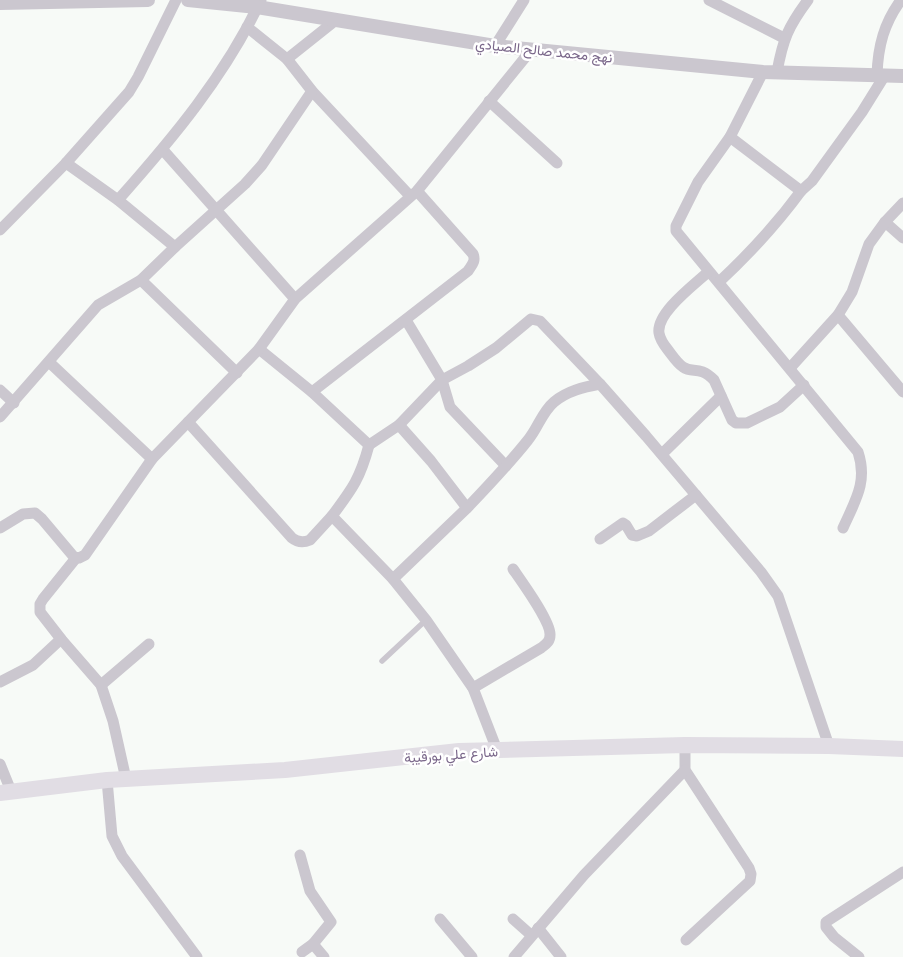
<svg xmlns="http://www.w3.org/2000/svg" width="903" height="957" viewBox="0 0 903 957" font-family="'Open Sans',Vazirmatn,sans-serif">
	<style>
		.lines { fill: none; stroke-linecap: round; stroke-linejoin: round }
		.service { stroke: #cbc7cf; stroke-width: 5.5 }
		.minor { stroke: #cbc7cf; stroke-width: 11 }
		.tertiary { stroke: #cbc7cf; stroke-width: 14 }
		.secondary { stroke: #e1dde4; stroke-width: 16 }
		.labels { text-anchor: middle; dominant-baseline: central; stroke-width: 5; stroke-linejoin: round; paint-order: stroke }
		.street-label { font-size: 14px; fill: #7a678a; stroke: #fff }
	</style>
	<rect width="100%" height="100%" fill="#f7faf7"/>
	<g class="lines">
		<polyline class="service" points="382,661 426,620"/>
		<g class="minor">
			<polyline points="709,0 784,38"/>
			<polyline points="247,27 287,59 312,91 410,196"/>
			<polyline points="495,46 524,0"/>
			<polyline points="287,59 336,20"/>
			<path d="M763,72L730,137L698,182L676,226V231L858,452C868,482 855,501 843,528"/>
			<path d="M777,72C783,39 788,27 808,0"/>
			<path d="M877,75C878,46 884,23 901,0"/>
			<polyline points="489,101 557,163"/>
			<polyline points="730,137 801,191 812,181 862,112 885,75"/>
			<polyline points="163,150 295,299"/>
			<polyline points="66,163 118,200 175,247"/>
			<path d="M118,200C173,138 225,76 261,0"/>
			<polyline points="885,222 903,238"/>
			<polyline points="0,230 66,163 129,92 138,77 176,0"/>
			<path d="M708,272C694,285 656,313 659,333C660,340 664,345 668,350C672,355 677,363 683,367C693,374 699,365 714,380L732,420L736,423H747L780,407L804,385"/>
			<polyline points="141,280 237,373"/>
			<path d="M719,282C749,254 776,225 801,191"/>
			<polyline points="838,315 903,392"/>
			<polyline points="406,320 442,380 450,407 506,466"/>
			<polyline points="259,349 312,392 369,445 399,425 442,380 468,366 496,348 531,319 540,321 600,384 646,436 761,572 778,596 829,746"/>
			<polyline points="49,362 152,459"/>
			<polyline points="790,368 838,315 852,292 869,244 885,222 903,203"/>
			<polyline points="0,390 14,403"/>
			<path d="M312,392L468,271C472,265 476,261 473,254L417,191"/>
			<polyline points="0,417 98,305 141,280 175,247 245,184 262,165 312,91"/>
			<path d="M188,422L292,538C297,542 303,543 310,540L332,516L393,579L426,620L473,688L497,750"/>
			<path d="M399,425L431,461L467,508C488,486 509,464 528,440C538,428 542,412 554,402C567,391 584,387 600,384"/>
			<polyline points="662,454 721,396"/>
			<path d="M332,516C352,489 360,479 369,445"/>
			<polyline points="0,528 23,514 35,513 42,519 74,557 79,558 85,555 152,459 259,349 295,299 417,191 532,49"/>
			<polyline points="600,539 623,523 626,525 632,535 637,536 649,531 696,495"/>
			<polyline points="76,558 43,599 40,604 40,612 61,639 101,685 113,721 126,779"/>
			<polyline points="393,579 467,508"/>
			<polyline points="0,682 33,665 61,639"/>
			<polyline points="101,685 149,644"/>
			<path d="M473,688L541,648C546,644 550,642 550,635C551,622 522,582 513,569"/>
			<polyline points="685,745 685,770 749,868 751,874 750,881 686,940"/>
			<polyline points="0,764 11,791"/>
			<polyline points="107,780 112,836 122,856 197,957"/>
			<polyline points="300,855 310,891 331,922 313,944 302,952"/>
			<polyline points="440,919 472,957"/>
			<polyline points="513,919 531,935"/>
			<polyline points="538,928 561,957"/>
			<polyline points="313,944 324,957"/>
			<polyline points="514,957 584,875 685,770"/>
			<polyline points="859,957 834,937 826,927 826,922 903,872"/>
		</g>
		<g class="tertiary">
			<polyline points="188,0 257,7 495,46 763,72 903,76"/>
			<polyline points="0,3 148,0"/>
		</g>
		<polyline class="secondary" points="0,793 107,780 285,770 459,751 685,745 829,746 903,749"/>
	</g>
	<g class="labels">
		<g class="street-label">
			<text transform="translate(544 50) rotate(6)">نهج محمد صالح الصيادي</text>
			<text transform="translate(451 754) rotate(-4)">شارع علي بورقيبة</text>
		</g>
	</g>
</svg>
